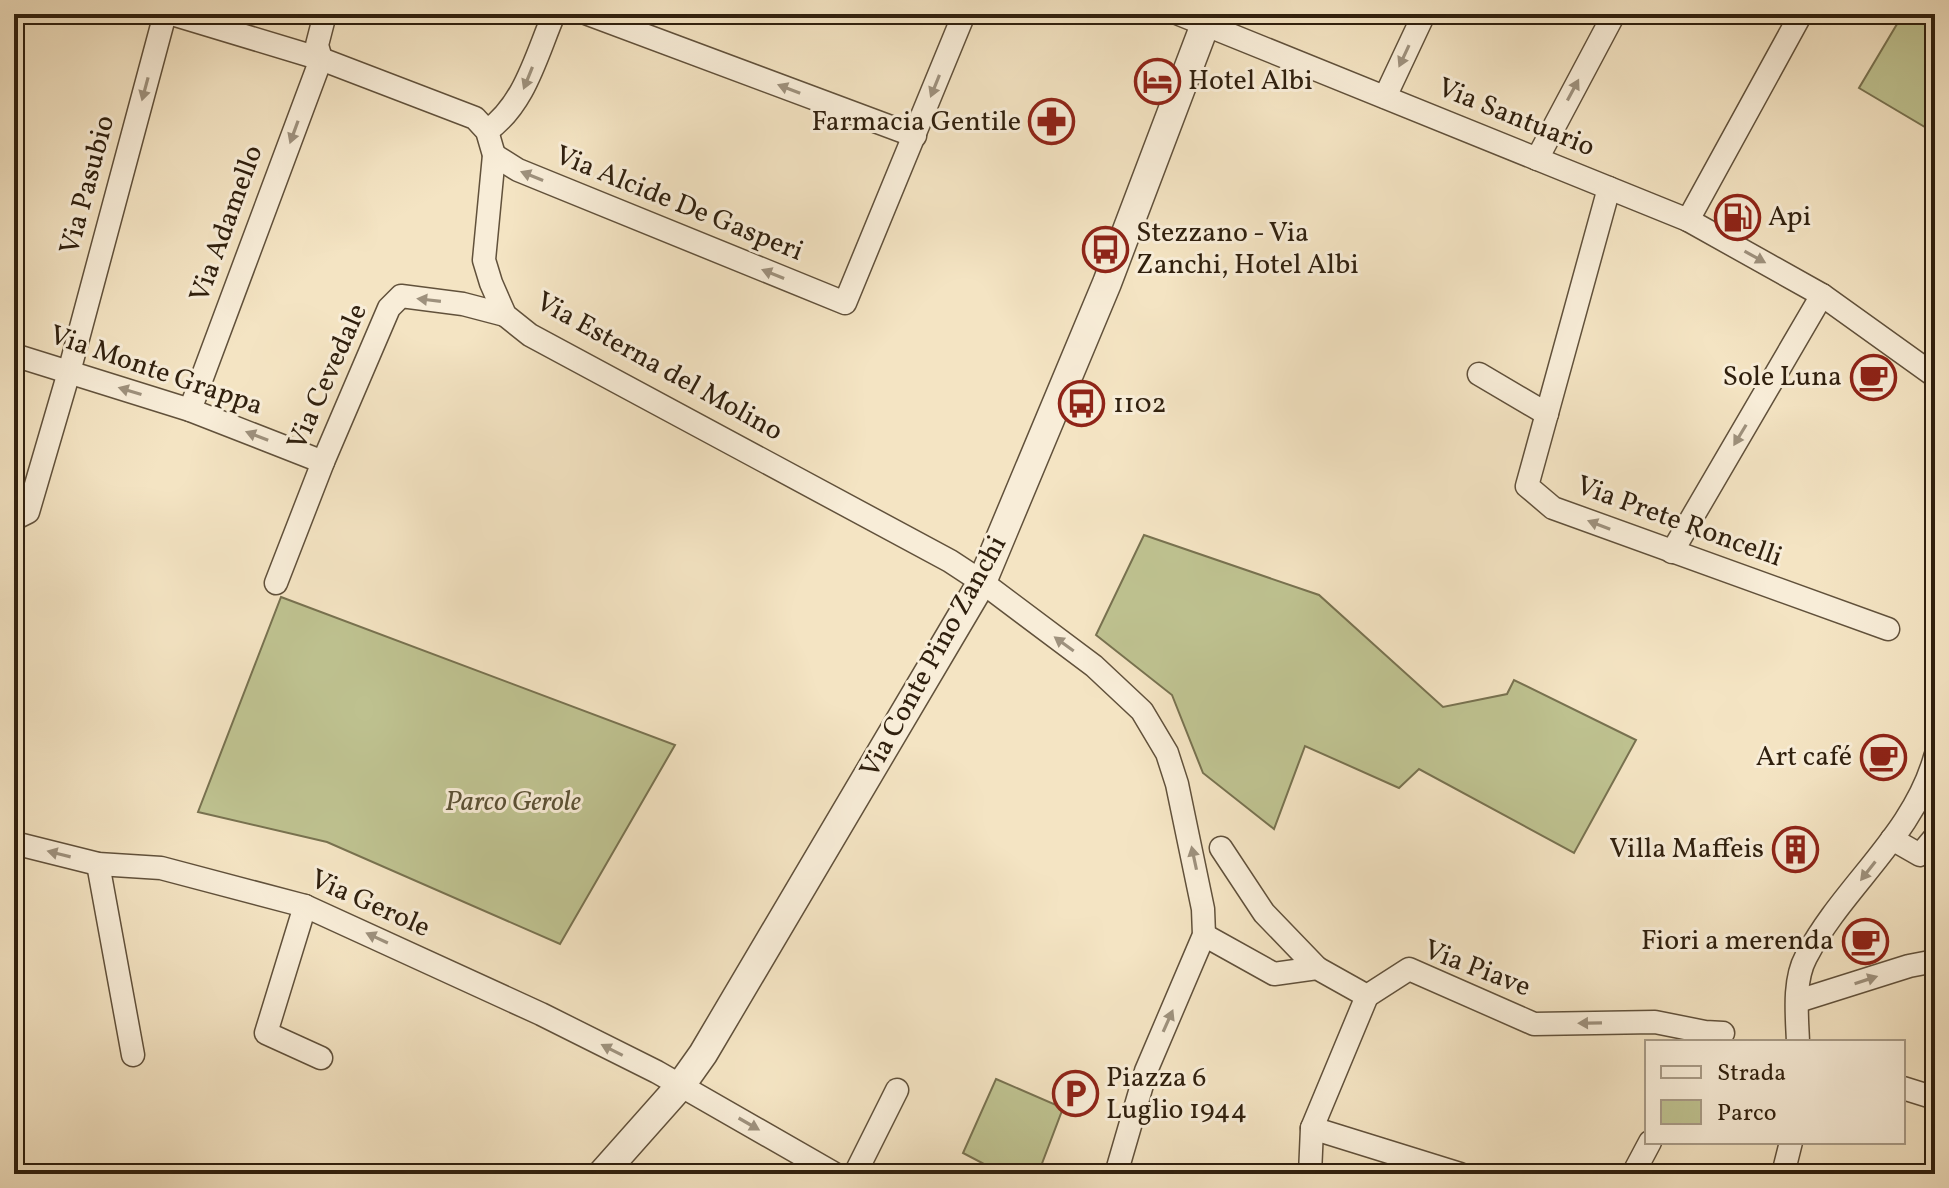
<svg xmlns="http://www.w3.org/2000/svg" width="1949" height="1188" viewBox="0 0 1949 1188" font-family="Vollkorn,serif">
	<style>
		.green { fill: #bfc391; stroke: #787250; stroke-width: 2 }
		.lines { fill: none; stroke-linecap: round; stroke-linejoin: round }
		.minor-casing { stroke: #61513b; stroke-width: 25 }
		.tertiary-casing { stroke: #61513b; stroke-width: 31 }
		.minor { stroke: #f8edd8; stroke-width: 22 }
		.tertiary { stroke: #f8edd8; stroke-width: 28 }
		.oneway { fill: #9e917d }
		.labels { text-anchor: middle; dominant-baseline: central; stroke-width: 6; stroke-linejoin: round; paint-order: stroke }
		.poi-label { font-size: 28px; fill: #30200e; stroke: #f8edd8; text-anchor: start }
		.street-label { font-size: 28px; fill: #30200e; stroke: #f8edd8 }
		.park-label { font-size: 28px; font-style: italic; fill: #5b5135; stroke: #f8edd8 }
	</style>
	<rect width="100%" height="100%" fill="#f4e4c3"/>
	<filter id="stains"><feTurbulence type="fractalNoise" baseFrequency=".0025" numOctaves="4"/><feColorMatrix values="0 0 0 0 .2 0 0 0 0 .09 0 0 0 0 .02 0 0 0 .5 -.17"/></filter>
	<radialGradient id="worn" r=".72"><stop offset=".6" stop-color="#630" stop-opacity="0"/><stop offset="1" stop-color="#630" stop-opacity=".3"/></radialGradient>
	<g class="green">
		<polygon points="1903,14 1935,14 1935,133 1859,88"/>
		<polygon points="1144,535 1319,595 1443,707 1507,694 1514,680 1636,740 1574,853 1419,769 1399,788 1305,746 1274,829 1203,773 1172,695 1096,635"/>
		<polygon points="281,597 675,745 560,944 327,842 198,812"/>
		<polygon points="996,1079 1063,1108 1038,1174 1003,1174 963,1153"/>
	</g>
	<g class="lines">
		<defs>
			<g id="minor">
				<polyline points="172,14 321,59 475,118 487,131 494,155 484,260 491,283 505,315 530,335 950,561 982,582 1094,666 1142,711 1167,753 1177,784 1203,909 1204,935 1146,1071 1116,1174"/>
				<polyline points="588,14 915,136"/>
				<polyline points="1179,14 1688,220 1822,295 1935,376"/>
				<polyline points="321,59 317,45 325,14"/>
				<polyline points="1385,97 1424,14"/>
				<path d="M487,131C525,104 536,56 554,14"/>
				<polyline points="494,155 518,170 845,303 964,14"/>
				<polyline points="1537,159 1614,14"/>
				<polyline points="1609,188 1527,486 1553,508 1888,629"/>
				<polyline points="1688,220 1801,14"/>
				<polyline points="14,355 190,410 323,462"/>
				<polyline points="1479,374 1547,414"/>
				<polyline points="190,410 321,59"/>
				<polyline points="14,519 28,512 69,372 165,14"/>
				<polyline points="1672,552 1822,295"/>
				<polyline points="276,583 323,462 389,308 401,296 463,304 505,315"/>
				<polyline points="1892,839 1920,855 1935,837"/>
				<polyline points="14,843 98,864 161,868 305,906 541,1014 657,1072 835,1174"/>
				<polyline points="1221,848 1264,913 1317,968"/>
				<polyline points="98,864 133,1055"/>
				<polyline points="305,906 266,1033 321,1058"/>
				<polyline points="1204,935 1274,974 1317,968 1367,996 1409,969 1534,1024 1655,1022 1705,1032 1723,1033"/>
				<polyline points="1798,1001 1909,966 1935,961"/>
				<path d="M1798,1042C1797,1016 1793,981 1806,957C1843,886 1913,836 1935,757"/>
				<polyline points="1903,1088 1935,1098"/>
				<polyline points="1312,1128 1460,1174"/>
				<polyline points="855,1174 897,1090"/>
				<polyline points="1310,1174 1312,1128 1367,996"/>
				<polyline points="1633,1174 1650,1142"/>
				<polyline points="1783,1174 1791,1142"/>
			</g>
			<polyline id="tertiary" points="602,1174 681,1085 703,1054 982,582 1107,283 1209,14"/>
		</defs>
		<use href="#minor" class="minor-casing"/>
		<use href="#tertiary" class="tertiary-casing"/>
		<use href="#minor" class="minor"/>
		<use href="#tertiary" class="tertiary"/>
	</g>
	<defs><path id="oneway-solid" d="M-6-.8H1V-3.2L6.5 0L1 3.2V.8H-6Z" transform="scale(2)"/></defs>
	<g class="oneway">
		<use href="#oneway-solid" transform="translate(1404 56) rotate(115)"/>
		<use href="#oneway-solid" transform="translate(528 78) rotate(112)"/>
		<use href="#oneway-solid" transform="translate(935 86) rotate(112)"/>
		<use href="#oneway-solid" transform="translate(145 89) rotate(105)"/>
		<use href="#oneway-solid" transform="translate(789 89) rotate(-159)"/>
		<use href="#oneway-solid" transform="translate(1573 90) rotate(-62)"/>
		<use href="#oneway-solid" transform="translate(294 132) rotate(110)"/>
		<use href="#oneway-solid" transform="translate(532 176) rotate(-158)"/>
		<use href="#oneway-solid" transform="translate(1755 257) rotate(29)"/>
		<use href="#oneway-solid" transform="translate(773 274) rotate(-158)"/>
		<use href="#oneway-solid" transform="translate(429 300) rotate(-173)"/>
		<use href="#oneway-solid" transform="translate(130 391) rotate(-163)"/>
		<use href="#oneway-solid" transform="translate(1740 435) rotate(121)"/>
		<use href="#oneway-solid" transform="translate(257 436) rotate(-159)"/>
		<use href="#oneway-solid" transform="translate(1599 525) rotate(-159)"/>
		<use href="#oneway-solid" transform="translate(1064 644) rotate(-144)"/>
		<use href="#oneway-solid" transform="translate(59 854) rotate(-166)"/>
		<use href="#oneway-solid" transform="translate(1194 858) rotate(-102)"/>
		<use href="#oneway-solid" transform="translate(1868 871) rotate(128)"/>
		<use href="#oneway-solid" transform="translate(377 938) rotate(-155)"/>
		<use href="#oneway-solid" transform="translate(1866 980) rotate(-18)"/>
		<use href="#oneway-solid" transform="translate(1168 1021) rotate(-66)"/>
		<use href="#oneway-solid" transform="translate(1590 1023) rotate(179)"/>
		<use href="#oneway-solid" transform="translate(612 1050) rotate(-153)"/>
		<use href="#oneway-solid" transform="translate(749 1124) rotate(30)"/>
	</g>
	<defs>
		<symbol id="hotel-ring" viewBox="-11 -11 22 22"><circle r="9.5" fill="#f8edd8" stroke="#8f2418" stroke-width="1.5"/><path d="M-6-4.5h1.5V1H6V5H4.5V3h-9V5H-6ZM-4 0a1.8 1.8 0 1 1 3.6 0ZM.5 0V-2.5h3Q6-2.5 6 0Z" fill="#8f2418"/></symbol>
		<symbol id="pharmacy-ring" viewBox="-11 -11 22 22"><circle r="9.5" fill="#f8edd8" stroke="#8f2418" stroke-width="1.5"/><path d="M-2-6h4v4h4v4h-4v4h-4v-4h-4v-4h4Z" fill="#8f2418"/></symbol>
		<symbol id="fuel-ring" viewBox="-11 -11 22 22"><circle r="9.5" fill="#f8edd8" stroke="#8f2418" stroke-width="1.5"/><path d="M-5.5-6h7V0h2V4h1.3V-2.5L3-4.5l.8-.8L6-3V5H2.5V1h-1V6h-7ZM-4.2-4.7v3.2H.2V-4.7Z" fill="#8f2418"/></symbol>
		<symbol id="bus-ring" viewBox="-11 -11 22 22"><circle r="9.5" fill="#f8edd8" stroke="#8f2418" stroke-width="1.5"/><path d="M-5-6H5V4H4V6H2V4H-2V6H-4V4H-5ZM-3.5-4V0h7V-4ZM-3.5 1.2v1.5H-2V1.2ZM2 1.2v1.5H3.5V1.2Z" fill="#8f2418"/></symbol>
		<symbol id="cafe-ring" viewBox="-11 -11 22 22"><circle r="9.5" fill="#f8edd8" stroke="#8f2418" stroke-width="1.5"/><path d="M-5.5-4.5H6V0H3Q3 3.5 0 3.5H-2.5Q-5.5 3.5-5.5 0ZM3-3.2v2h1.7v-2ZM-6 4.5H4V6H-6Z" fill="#8f2418"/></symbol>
		<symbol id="building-ring" viewBox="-11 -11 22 22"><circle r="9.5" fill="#f8edd8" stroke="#8f2418" stroke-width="1.5"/><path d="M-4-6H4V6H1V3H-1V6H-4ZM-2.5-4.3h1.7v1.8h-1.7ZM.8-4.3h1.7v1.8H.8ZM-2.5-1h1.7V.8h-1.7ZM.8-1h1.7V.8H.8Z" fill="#8f2418"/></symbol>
		<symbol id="parking-ring" viewBox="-11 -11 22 22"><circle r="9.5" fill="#f8edd8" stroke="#8f2418" stroke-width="1.5"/><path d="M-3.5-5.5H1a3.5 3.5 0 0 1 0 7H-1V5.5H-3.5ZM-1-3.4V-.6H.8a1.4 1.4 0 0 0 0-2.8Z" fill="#8f2418"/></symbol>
	</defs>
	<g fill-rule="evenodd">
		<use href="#hotel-ring" x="1132" y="56" width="51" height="51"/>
		<use href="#pharmacy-ring" x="1026" y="96" width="51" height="51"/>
		<use href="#fuel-ring" x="1712" y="192" width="51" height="51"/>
		<use href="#bus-ring" x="1080" y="224" width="51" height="51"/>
		<use href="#cafe-ring" x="1848" y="352" width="51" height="51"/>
		<use href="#bus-ring" x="1056" y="378" width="51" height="51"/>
		<use href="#cafe-ring" x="1858" y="732" width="51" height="51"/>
		<use href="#building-ring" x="1770" y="824" width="51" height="51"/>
		<use href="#cafe-ring" x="1840" y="916" width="51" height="51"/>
		<use href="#parking-ring" x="1050" y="1068" width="51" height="51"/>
	</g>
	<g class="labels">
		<g class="poi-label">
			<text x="1188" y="81">Hotel Albi</text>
			<text x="1021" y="122" text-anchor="end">Farmacia Gentile</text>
			<text x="1768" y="217">Api</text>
			<text x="1136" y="233">Stezzano - Via<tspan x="1136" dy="32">Zanchi, Hotel Albi</tspan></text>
			<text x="1842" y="377" text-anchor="end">Sole Luna</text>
			<text x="1113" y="404">1102</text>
			<text x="1852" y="757" text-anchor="end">Art café</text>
			<text x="1764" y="849" text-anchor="end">Villa Maffeis</text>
			<text x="1834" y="941" text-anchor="end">Fiori a merenda</text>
			<text x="1106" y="1078">Piazza 6<tspan x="1106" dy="32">Luglio 1944</tspan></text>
		</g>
		<g class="street-label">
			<text transform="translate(1516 118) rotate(22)">Via Santuario</text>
			<text transform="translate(88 185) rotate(-75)">Via Pasubio</text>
			<text transform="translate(679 204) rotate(22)">Via Alcide De Gasperi</text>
			<text transform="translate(227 224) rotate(-70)">Via Adamello</text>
			<text transform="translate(659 367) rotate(29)">Via Esterna del Molino</text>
			<text transform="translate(156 371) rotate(19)">Via Monte Grappa</text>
			<text transform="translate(328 377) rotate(-66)">Via Cevedale</text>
			<text transform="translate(1679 522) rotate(20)">Via Prete Roncelli</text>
			<text transform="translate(934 657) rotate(-61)">Via Conte Pino Zanchi</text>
			<text transform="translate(370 904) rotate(24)">Via Gerole</text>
			<text transform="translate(1477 969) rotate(21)">Via Piave</text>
		</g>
		<g class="park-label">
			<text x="513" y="802">Parco Gerole</text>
		</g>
	</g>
	<rect width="1949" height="1188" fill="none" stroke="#f4e4c3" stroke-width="48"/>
	<rect x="16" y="16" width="1917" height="1156" fill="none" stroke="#30200e" stroke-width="4"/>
	<rect x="24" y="24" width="1901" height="1140" fill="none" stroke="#30200e" stroke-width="2"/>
	<rect x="1645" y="1040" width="260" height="104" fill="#f8edd8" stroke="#a89b87" stroke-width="2"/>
	<rect x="1661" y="1066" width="40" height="12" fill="#f8edd8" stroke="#a89b87" stroke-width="2"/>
	<text x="1717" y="1080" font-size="24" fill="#30200e">Strada</text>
	<rect x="1661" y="1100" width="40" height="24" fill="#bfc391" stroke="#a89b87" stroke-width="2"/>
	<text x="1717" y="1120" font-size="24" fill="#30200e">Parco</text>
	<rect width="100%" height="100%" filter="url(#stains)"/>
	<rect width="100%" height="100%" fill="url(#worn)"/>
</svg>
